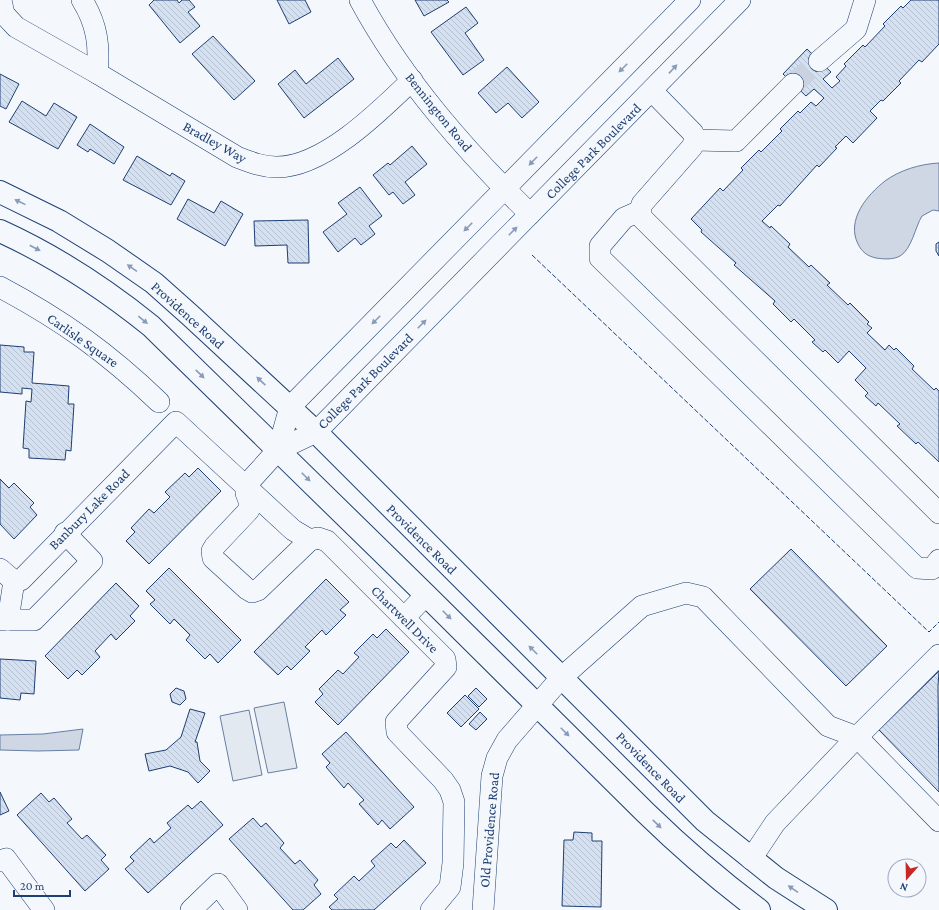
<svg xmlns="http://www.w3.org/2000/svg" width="939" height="910" viewBox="0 0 939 910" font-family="'Crimson Pro',serif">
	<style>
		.grass { fill: #e3e9f0; stroke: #687fa3 }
		.water { fill: #cfd7e4; stroke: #687fa3 }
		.building { fill: url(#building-back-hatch); stroke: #1d3f73 }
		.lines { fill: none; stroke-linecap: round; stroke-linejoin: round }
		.minor-tunnel { stroke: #c9d2e0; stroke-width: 21; stroke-dasharray: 21 10; stroke-linecap: butt }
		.minor-casing { stroke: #1d3f73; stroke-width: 22 }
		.major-casing { stroke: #1d3f73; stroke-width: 24 }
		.minor { stroke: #f4f7fb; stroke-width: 21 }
		.major { stroke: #f4f7fb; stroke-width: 22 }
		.fence { stroke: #1d3f73; stroke-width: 1; stroke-dasharray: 5 2; stroke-linecap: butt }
		.oneway { fill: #889bb7 }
		.labels { text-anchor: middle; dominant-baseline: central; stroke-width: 3; stroke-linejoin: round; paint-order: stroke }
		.street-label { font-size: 14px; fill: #1d3f73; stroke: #f4f7fb }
	</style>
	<defs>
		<pattern id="building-back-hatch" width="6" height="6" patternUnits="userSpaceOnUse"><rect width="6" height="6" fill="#d5e0f0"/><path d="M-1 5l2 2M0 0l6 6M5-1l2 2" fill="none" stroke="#b6c1d1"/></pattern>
	</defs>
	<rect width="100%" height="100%" fill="#f4f7fb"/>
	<g class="grass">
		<polygon points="284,702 297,768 268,773 254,708"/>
		<polygon points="249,710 262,775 233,781 220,716"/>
	</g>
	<g class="water">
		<path d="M939,163V211L933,210L922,216C915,227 912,249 900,256C893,260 883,259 876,258C867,256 862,252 858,244C846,220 867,195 885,181C900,170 920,164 939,163Z"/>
		<polygon points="83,729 79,750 38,751 0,750 0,735 43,734"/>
	</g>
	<g class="building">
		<polygon points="154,0 177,0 179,3 182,0 189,0 195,7 188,12 200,26 180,43 149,5"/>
		<polygon points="277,0 305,0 311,12 289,24"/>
		<polygon points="415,0 447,0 449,2 424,16"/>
		<polygon points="911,0 939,0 939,44 922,62 919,60 899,81 901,83 883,101 881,100 870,111 877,118 853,143 846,136 835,147 837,148 819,167 817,165 780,206 778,205 762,221 770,228 771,226 790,244 788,247 809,267 811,265 830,283 827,285 848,305 850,303 869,322 867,324 872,328 867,333 885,350 889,345 894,350 896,348 914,366 912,369 934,390 936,388 939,391 939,462 918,442 916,444 897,426 900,424 878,403 876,406 865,396 868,393 855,380 866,368 849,351 838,363 825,350 823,352 812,342 815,340 794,319 791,322 773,304 775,301 734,265 736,263 701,232 702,230 691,219 720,188 723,191 743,170 741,168 759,150 761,152 782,131 780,129 798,111 800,113 811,102 816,106 824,98 814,89 806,96 783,74 807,49 831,72 823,79 832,88 840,81 836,77 846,66 844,64 863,45 865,47 885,26 883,24 901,6 903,8"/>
		<polygon points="466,7 478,23 465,33 484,60 463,75 431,32"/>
		<polygon points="213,36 255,81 234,100 192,54"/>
		<polygon points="338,58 354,79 304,118 278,84 295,70 306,84"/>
		<polygon points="507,67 539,102 522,118 508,103 496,113 478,93"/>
		<polygon points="0,74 19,84 6,109 0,106"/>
		<polygon points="22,101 46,116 54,103 77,117 58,149 9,122"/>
		<polygon points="90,124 124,147 114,164 90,149 88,152 77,145"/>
		<polygon points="412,146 427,164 405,182 415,195 403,204 393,192 389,195 373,175 388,163 390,165"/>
		<polygon points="137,156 170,176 172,173 185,181 171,205 123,180"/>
		<polygon points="360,187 382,216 369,226 375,234 361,245 355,238 338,252 323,232 347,214 338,203"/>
		<polygon points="188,199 214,213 221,201 243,214 225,246 177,219"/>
		<polygon points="308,220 309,263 288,263 287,245 255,246 254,221"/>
		<polygon points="939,242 939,256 936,251 936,244"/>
		<polygon points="0,345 24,347 24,352 34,352 32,383 69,386 68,404 74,404 71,451 66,450 65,460 29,458 29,449 23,448 26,401 31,402 32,389 22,388 22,394 0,392"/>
		<polygon points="198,468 221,491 149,564 126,541 135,532 131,528 149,509 154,513 170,497 165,492 185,473 189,477"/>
		<polygon points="0,479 9,488 14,483 34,503 30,507 37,515 14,539 0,524"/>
		<polygon points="791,549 887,646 846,686 750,589"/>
		<polygon points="169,568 241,640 218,663 210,654 205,659 186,640 190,635 174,619 170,624 150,604 155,600 146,591"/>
		<polygon points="326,579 349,602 340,610 346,615 326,635 322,630 305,647 310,651 291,670 287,666 278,675 254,652"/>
		<polygon points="116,583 139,606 130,616 135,621 116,640 111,634 95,651 100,657 82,675 77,670 68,679 45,656"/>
		<polygon points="386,629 409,652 338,725 315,702 323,694 319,689 338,670 343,674 359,657 354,653 373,634 377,638"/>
		<polygon points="0,659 36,661 34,694 21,693 20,700 0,698"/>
		<polygon points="939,671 938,686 939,792 879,730"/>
		<polygon points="176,688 184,691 186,699 180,705 172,702 170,694"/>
		<polygon points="476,688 487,699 479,707 468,696"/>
		<polygon points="465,695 479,709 461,727 447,713"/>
		<polygon points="190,709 205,713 195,742 197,742 200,761 210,771 198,783 188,772 170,766 149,771 145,754 166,750 181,737"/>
		<polygon points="480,712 487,719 476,730 469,724"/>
		<polygon points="346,732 414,807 390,829 382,820 378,825 359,804 364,800 348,783 344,788 326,767 330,763 322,754"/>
		<polygon points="0,792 9,811 0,815"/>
		<polygon points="41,793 49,802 54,798 72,819 67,823 82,839 87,835 106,855 101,860 109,869 85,891 17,815"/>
		<polygon points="201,801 223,825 148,893 125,869 134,861 130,857 150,838 154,843 171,828 167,823 188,805 192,809"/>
		<polygon points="253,818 261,827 266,823 284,843 280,848 295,864 300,860 318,880 314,885 321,894 303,910 293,910 229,839"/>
		<polygon points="574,832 592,833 592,841 602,841 601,907 562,906 564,840 573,840"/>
		<polygon points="404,840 426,863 374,910 332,910 329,907 338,899 334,895 354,876 359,881 375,866 371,861 391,843 396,848"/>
	</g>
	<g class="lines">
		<polyline class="minor-tunnel" points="793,84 819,61"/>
		<defs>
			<g id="minor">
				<path d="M1,0L4,14L16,27L97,73C100,46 97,24 82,0"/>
				<path d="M360,0C403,80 466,151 530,214"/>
				<polyline points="819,61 856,29 865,0"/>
				<path d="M97,73L237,157C250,162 262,167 276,167C323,168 380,111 412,80"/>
				<polyline points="652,91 693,133 695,140 692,147 642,204 640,211 642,218 939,513"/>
				<polyline points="695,140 736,141 793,84"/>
				<polyline points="640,211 624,218 600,246 600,258 917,568 932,569 939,560"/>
				<path d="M0,287C62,320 108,353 159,402"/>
				<polyline points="278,450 290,407 690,0"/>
				<polyline points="310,540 258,590 252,592 247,589 213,558 212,551 215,546 249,510 249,501 246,493 249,482 278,450 316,432 740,0"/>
				<polyline points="0,569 14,581 21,580 176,422 293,530 310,540 318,538 327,541 445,659 446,667 396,722 397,732 443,780 450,790 454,802 453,863 450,887 431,910"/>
				<polyline points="404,618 426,595"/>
				<polyline points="0,620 34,620 92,561 65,533"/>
				<polyline points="8,620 14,581"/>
				<polyline points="751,859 775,823 857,737 939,655"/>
				<polyline points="0,861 6,859 44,910"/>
				<polyline points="191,910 218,884 237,910"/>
				<polyline points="483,910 492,776 497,758 507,740 561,678 642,606 686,593 703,597 828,726 857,737 939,821"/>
			</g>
			<g id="major">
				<polyline points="0,192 59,221 108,251 154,283 191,316 316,432 705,821 776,878 826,910"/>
				<path d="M0,231C55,256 104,288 151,326L426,595L646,813C682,848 719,880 759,910"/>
			</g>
		</defs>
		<use href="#minor" class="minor-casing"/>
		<use href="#major" class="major-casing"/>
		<use href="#minor" class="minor"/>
		<use href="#major" class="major"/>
		<polyline class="fence" points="532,255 929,632 939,622"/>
	</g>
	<defs><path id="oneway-solid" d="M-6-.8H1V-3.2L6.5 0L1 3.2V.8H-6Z"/></defs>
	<g class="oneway">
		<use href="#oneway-solid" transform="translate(623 68) rotate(135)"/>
		<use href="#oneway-solid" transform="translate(673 69) rotate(-47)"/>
		<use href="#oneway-solid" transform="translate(533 161) rotate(134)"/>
		<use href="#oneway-solid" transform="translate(20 202) rotate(-154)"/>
		<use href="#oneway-solid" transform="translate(468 227) rotate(135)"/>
		<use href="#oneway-solid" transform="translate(513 231) rotate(-45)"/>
		<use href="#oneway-solid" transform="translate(35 248) rotate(28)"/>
		<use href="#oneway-solid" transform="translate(132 268) rotate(-145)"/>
		<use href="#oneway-solid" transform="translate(143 320) rotate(39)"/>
		<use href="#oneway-solid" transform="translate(376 320) rotate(135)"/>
		<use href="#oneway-solid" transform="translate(422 324) rotate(-45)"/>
		<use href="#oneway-solid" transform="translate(200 374) rotate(44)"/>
		<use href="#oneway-solid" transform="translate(261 381) rotate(-137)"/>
		<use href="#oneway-solid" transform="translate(306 477) rotate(45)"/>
		<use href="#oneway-solid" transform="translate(447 615) rotate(45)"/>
		<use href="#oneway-solid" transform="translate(533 650) rotate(-135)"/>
		<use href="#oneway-solid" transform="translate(565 732) rotate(45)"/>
		<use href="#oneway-solid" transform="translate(657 824) rotate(44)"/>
		<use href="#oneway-solid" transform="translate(793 889) rotate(-146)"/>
	</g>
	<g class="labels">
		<g class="street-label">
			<text transform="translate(439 112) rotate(51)">Bennington Road</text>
			<text transform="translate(215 142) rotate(29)">Bradley Way</text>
			<text transform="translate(593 151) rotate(-45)">College Park Boulevard</text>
			<text transform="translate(188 315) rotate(42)">Providence Road</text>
			<text transform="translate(83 340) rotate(35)">Carlisle Square</text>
			<text transform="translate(365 381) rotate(-45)">College Park Boulevard</text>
			<text transform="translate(89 509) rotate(-45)">Banbury Lake Road</text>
			<text transform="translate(422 539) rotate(45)">Providence Road</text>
			<text transform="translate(405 619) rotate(45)">Chartwell Drive</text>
			<text transform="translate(651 767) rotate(46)">Providence Road</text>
			<text transform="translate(489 830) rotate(-85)">Old Providence Road</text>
		</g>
	</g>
	<g transform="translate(907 878) rotate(200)"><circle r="19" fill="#f4f7fb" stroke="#9eadc5"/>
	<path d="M0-3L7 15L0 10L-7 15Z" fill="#c62828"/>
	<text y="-6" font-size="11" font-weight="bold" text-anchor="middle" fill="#1d3f73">N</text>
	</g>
	<path d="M14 890v6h56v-6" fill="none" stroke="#1d3f73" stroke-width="2"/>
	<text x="20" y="890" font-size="12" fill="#1d3f73" stroke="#f4f7fb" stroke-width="3" paint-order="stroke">20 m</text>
</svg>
